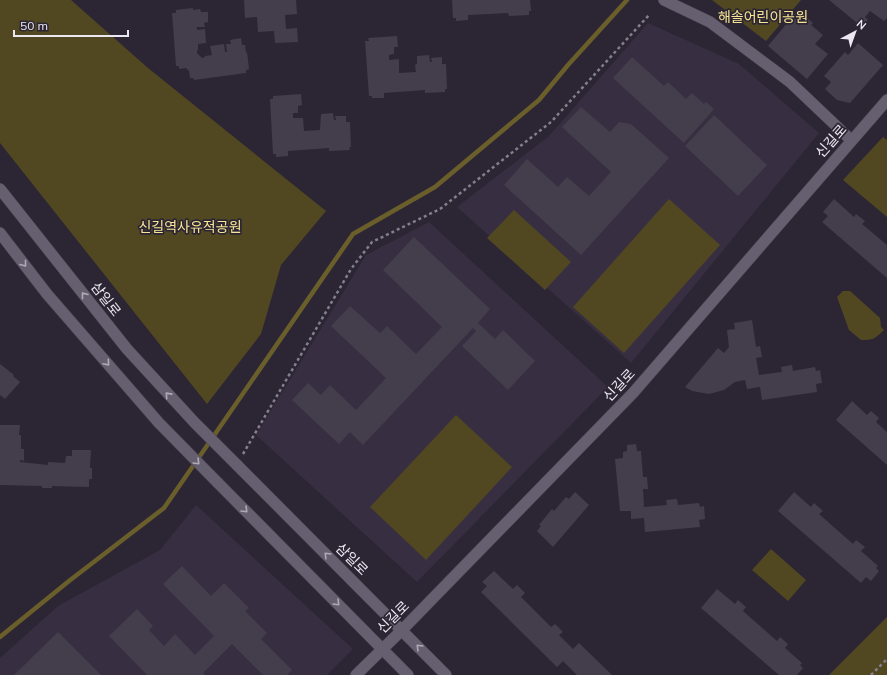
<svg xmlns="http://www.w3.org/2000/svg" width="887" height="675" viewBox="0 0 887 675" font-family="Mulish,'Noto Sans KR',sans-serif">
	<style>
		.built { fill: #372e41 }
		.green { fill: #514822 }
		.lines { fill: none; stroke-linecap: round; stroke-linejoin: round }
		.stream { stroke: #6a5e2b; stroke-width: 4.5 }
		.building { fill: #443e4c }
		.minor-casing { stroke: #49434f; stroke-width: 12 }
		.tertiary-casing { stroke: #49434f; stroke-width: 12 }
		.secondary-casing { stroke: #49434f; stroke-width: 12 }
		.path { stroke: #857f8c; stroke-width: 2.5; stroke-dasharray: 3 3; stroke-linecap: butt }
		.minor { stroke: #665f6f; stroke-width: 11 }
		.tertiary { stroke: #665f6f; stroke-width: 11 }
		.secondary { stroke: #665f6f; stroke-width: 11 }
		.oneway { stroke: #b0aab7 }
		.labels { text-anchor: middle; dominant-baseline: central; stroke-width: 3.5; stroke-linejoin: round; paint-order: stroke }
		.park-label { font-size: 14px; fill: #f7e494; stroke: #2c2634 }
		.street-label { font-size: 14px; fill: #ece8f2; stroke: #2c2634 }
	</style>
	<rect width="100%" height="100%" fill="#2c2634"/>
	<g class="built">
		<polygon points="648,23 739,64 819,133 631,363 457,207 549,136"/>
		<polygon points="429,222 608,387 417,582 256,435 366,255"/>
		<polygon points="196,505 353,649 327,675 0,675 0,658 58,606 160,550"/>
	</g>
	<g class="green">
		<polygon points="0,0 71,0 148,68 326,211 281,265 261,334 207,404 0,143"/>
		<polygon points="712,0 801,0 766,41"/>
		<polygon points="883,137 887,140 887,217 843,180"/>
		<polygon points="669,199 720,245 624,353 573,307"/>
		<polygon points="514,210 571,262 545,290 487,238"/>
		<path d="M843,291H850L880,318L881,327L884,330C875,339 873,340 861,340L849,330L837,297Z"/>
		<polygon points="456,415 512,467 426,560 370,507"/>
		<polygon points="771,549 806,580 788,601 752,570"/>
		<polygon points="887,617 887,675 829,675"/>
	</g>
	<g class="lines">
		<polyline class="stream" points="0,637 69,581 164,508 353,234 435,187 539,100 568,65 627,0"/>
	</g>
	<g class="building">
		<polygon points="244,0 296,0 297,14 285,15 286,29 297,28 298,42 275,43 274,31 258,32 257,17 245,18"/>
		<polygon points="452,0 530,0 531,11 529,11 529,15 509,16 508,13 468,15 468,20 456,21 456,18 453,18"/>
		<polygon points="829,0 887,0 887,18 884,21 870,11 865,17 868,20 862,27"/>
		<polygon points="193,8 193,10 200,9 201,12 208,12 208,22 204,23 205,27 197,27 197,30 205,29 206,43 198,44 198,50 197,50 197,53 202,58 205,57 205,56 212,55 210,46 224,44 225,52 227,52 226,44 231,44 230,40 241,38 242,45 245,45 246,53 247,52 249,69 246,70 246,73 194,80 193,78 190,78 189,71 186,68 179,69 179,66 176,66 172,13 176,13 176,10"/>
		<polygon points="798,10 813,23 811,25 823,35 815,44 828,54 807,79 768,46"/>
		<polygon points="397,36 398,47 394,47 394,54 389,55 389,60 399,59 399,73 416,72 415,65 417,64 417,56 429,55 430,62 432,62 431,58 442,57 442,64 446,64 447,89 445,89 445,92 425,93 425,90 384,93 384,98 372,98 372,96 369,96 365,41 369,41 368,38"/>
		<polygon points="858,43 883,65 850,103 837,100 825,89 831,82 824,76 845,52 848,55"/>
		<polygon points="632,57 664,86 668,82 686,99 692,93 704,104 706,102 714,109 684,143 613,78"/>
		<polygon points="301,94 302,105 298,106 298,113 293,113 293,118 303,118 304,131 320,130 321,114 333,113 334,120 336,120 335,116 346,116 346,122 350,122 351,147 349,147 350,150 329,151 329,148 288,151 288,156 276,157 276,154 273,154 270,99 273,99 273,96"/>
		<polygon points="581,107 610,132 619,122 631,124 669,158 581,255 504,185 527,159 558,187 567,177 589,196 611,172 562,127"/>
		<polygon points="714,115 767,165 738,196 685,146"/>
		<polygon points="834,199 854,217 856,214 865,221 862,224 887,245 887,278 822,222 828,216 823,212"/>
		<polygon points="414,237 490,309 478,323 495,339 503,330 535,361 508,390 462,346 476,331 473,328 363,445 350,432 339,444 292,400 308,383 321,395 330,385 356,410 386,378 331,326 350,306 380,333 387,326 416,354 442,327 383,270"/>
		<polygon points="752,320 756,347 760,346 762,357 756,358 759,375 782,372 781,367 792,365 793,371 815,367 816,371 820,370 822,383 816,384 817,392 762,400 760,387 747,389 745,380 735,382 724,390 709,394 692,391 685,387 718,348 724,353 729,347 727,330 735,329 734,323"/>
		<polygon points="0,364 14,375 13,376 20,382 5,399 0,395"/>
		<polygon points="852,401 867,415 871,411 879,418 876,422 887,432 887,465 836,420"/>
		<polygon points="0,425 20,425 19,435 21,435 21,449 24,449 24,461 20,460 20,462 48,465 48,462 65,463 66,456 72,456 72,450 91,450 90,468 92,468 92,479 89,479 89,487 52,486 52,488 42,488 42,486 0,485"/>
		<polygon points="636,444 637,451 641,451 643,477 647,477 648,489 643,489 644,507 667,505 666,500 677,499 678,505 699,503 700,507 704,506 705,519 699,520 700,527 645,532 644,518 631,519 631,511 620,511 615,459 623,458 623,452 627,451 627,445"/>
		<polygon points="575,492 589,505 553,547 537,531 541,526 539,525 552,509 554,511 566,497 569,499"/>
		<polygon points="794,492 811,507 814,503 823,511 819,514 853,544 856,540 865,547 861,551 878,566 876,568 879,571 871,581 866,577 861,583 778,511"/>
		<polygon points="182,566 211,596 224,583 249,608 245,611 267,633 261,639 292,670 287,675 263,675 232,644 203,673 205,675 147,675 109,636 137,609 153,626 149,630 164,646 175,634 195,655 214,636 163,584"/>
		<polygon points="494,571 513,589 517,585 525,593 521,597 551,627 555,624 563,632 559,635 573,649 579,643 612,675 577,675 563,661 557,667 481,592 487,586 482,582"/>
		<polygon points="717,589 735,604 738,600 746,607 743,611 777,641 780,637 788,644 785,648 802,663 800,665 803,668 797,675 779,675 701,608"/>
		<polygon points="58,632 101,675 14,675"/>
	</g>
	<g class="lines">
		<defs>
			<g id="minor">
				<polyline points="664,0 710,22 790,82 851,140"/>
				<polyline points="356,675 402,630 633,393 887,100"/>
			</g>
			<g id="tertiary">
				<polyline points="237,465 446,675"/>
				<polyline points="218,483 408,675"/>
			</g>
			<g id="secondary">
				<polyline points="0,189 127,349 195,423 237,465"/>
				<polyline points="0,233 47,294 159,423 218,483"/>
			</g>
		</defs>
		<use href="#minor" class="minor-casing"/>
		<use href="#tertiary" class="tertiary-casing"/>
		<use href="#secondary" class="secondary-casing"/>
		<g class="path">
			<polyline points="243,454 351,269 372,242 440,209 551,122 649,15"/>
			<polyline points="871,675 887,659"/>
		</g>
		<use href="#minor" class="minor"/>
		<use href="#tertiary" class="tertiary"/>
		<use href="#secondary" class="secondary"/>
	</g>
	<defs><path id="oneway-chevron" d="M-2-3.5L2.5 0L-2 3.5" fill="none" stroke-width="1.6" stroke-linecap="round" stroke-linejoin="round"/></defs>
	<g class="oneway">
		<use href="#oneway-chevron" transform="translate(24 264) rotate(52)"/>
		<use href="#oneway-chevron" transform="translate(84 295) rotate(-128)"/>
		<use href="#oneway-chevron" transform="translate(107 363) rotate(49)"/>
		<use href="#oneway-chevron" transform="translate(168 395) rotate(-132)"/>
		<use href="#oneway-chevron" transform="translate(197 462) rotate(45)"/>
		<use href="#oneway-chevron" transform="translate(245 510) rotate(45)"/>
		<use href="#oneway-chevron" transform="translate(327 555) rotate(-135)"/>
		<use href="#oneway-chevron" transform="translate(337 603) rotate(45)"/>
		<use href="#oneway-chevron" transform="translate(419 647) rotate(-135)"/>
	</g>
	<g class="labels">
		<g class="park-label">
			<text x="763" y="17">해솔어린이공원</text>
			<text x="190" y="227">신길역사유적공원</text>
		</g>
		<g class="street-label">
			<text transform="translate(831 141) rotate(-49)">신길로</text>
			<text transform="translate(106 299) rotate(52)">삼일로</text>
			<text transform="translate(619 385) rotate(-47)">신길로</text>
			<text transform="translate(352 559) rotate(45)">삼일로</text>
			<text transform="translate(393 617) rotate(-45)">신길로</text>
		</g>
	</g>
	<g transform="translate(855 32) rotate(41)" stroke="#2c2634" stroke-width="3" paint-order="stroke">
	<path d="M0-3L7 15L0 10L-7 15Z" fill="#ece8f2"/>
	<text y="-6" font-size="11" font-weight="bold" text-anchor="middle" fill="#ece8f2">N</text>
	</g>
	<path d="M14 30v6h114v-6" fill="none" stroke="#ece8f2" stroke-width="2"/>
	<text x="20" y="30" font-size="12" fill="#ece8f2" stroke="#2c2634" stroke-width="3" paint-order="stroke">50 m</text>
</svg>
